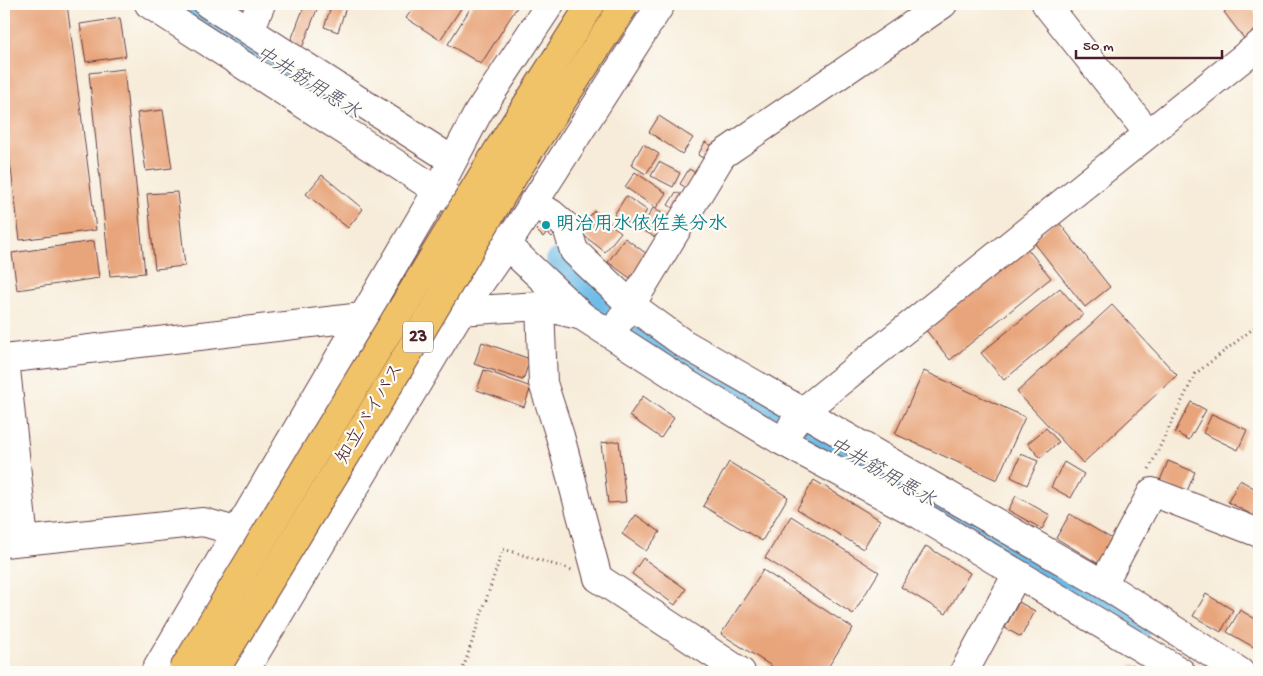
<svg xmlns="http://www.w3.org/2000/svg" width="1263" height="676" viewBox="0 0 1263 676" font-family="'Gochi Hand','Klee One',sans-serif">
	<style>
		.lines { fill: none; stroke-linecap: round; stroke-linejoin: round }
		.canal { stroke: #6bbbe6; stroke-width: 20 }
		.building { fill: #e8a57b }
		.minor-casing { stroke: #643e45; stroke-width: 30 }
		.path { stroke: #643e45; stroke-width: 3; stroke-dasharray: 1 4; stroke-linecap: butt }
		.minor { stroke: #fff; stroke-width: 28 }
		.highway-bridge-casing { stroke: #643e45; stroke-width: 30; stroke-linecap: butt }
		.highway-bridge { stroke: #f1c369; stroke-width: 28 }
		.culture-dot { fill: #0f9aa8; stroke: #fdfcf7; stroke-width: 2 }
		.labels { text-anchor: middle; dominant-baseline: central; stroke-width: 4.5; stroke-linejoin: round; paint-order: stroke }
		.shield { fill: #fdfcf7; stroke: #806168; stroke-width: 1 }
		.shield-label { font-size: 18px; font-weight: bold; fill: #4a1f2b }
		.culture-label { font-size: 19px; font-weight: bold; fill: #0d838f; stroke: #fdfcf7; text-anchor: start }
		.street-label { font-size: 19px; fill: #4a1f2b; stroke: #fdfcf7 }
		.water-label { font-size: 20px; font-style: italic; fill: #56566c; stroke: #fdfcf7 }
	</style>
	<rect width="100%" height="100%" fill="#fdfcf7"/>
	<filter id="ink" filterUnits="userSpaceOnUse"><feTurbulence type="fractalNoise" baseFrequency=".02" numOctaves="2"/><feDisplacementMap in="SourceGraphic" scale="10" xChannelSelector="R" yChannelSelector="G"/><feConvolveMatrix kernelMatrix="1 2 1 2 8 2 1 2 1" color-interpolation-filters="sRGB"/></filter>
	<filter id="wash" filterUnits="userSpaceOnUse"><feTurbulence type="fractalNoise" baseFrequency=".0096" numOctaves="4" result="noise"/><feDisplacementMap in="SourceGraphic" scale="20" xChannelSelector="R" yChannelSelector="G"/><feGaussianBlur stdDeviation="1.12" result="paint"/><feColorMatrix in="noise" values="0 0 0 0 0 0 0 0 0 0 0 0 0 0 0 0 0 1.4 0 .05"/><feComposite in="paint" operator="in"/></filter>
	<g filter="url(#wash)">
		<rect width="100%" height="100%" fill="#f7ecd9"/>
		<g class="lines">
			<g class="canal">
				<polyline points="182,4 319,91"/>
				<polyline points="556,259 624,322 680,358 1145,626"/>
			</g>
		</g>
		<g id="blocks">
			<g class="building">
				<polygon points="26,4 67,4 96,230 20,240 4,114 4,7"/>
				<polygon points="305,4 319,4 302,48 290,43"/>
				<polygon points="332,4 347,4 338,32 324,27"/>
				<polygon points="416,4 464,4 440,40 406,18"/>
				<polygon points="473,4 519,4 481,64 448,44"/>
				<polygon points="1234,4 1249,4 1259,17 1259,30 1246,41 1224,12"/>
				<polygon points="120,18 126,56 86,62 80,24"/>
				<polygon points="124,69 145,273 110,276 89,73"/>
				<polygon points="163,110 172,168 146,171 137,113"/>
				<polygon points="659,116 693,138 682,154 649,132"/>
				<polygon points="705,142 717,149 709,162 698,155"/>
				<polygon points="643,144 659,154 646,174 631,165"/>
				<polygon points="659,162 680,173 673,187 651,176"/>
				<polygon points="689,169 699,175 690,190 680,184"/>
				<polygon points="635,172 666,193 656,208 625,187"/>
				<polygon points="322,175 363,209 348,228 306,194"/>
				<polygon points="177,192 185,266 155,269 147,194"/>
				<polygon points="676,192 687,198 679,212 668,205"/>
				<polygon points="626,196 647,210 636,229 614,215"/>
				<polygon points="653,208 672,219 660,240 641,229"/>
				<polygon points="594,211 621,232 605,252 578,231"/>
				<polygon points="546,220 558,231 552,237 547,232 543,237 536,230"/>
				<polygon points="1057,220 1110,287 1085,307 1032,240"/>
				<polygon points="625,238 647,254 630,278 608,262"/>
				<polygon points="94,241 99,278 17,290 12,253"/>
				<polygon points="1026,247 1051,278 950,360 925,329"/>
				<polygon points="1060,288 1083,315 1004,380 981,353"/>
				<polygon points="1112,305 1177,375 1083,463 1017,392"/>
				<polygon points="482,342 530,359 523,380 474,364"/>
				<polygon points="484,370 531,387 524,407 477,390"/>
				<polygon points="924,371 1025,417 997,480 895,434"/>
				<polygon points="643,396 674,418 661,438 629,416"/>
				<polygon points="1191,402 1206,410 1189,440 1175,432"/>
				<polygon points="1212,414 1247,430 1238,450 1203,433"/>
				<polygon points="1046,428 1059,442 1040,458 1028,443"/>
				<polygon points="619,441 626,502 608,503 601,443"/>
				<polygon points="1021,454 1038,461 1027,485 1011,477"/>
				<polygon points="1168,461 1195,472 1186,494 1159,483"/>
				<polygon points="729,462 788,497 762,541 703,506"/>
				<polygon points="1064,462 1084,474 1071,498 1051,487"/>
				<polygon points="814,480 880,520 863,549 797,509"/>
				<polygon points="1240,480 1259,491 1259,512 1256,517 1228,502"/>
				<polygon points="1016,496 1050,515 1042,529 1008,510"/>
				<polygon points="1070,514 1114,540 1099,564 1056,538"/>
				<polygon points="636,515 660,532 646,551 622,534"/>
				<polygon points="791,516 879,572 853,614 765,558"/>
				<polygon points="926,546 970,573 946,614 901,587"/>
				<polygon points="643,558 686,589 675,605 632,574"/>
				<polygon points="763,570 853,628 825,672 781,672 721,634"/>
				<polygon points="1206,594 1233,610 1221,632 1193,616"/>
				<polygon points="1019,602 1035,611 1021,637 1005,628"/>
				<polygon points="1240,610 1259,621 1259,650 1227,632"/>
				<polygon points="1132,664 1143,672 1126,672"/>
			</g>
		</g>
	</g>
	<g filter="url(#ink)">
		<use href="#blocks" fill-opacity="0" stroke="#643e45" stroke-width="1"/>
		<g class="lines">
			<defs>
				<g id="minor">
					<polyline points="149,4 452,200"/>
					<polyline points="208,4 452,160"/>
					<polyline points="943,4 722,155 631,305 683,343 1103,584 1240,672"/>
					<polyline points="1046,4 1148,133"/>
					<polyline points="250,30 261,4"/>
					<polyline points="533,202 552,214 567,227 574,251 631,305 621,319"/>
					<polyline points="494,233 582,316"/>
					<polyline points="540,306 543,383 560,436 598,578 741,672"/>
					<polyline points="4,359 362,317 540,306 582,316 689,385 780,440 920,515 1181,672"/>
					<polyline points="5,359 24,541"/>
					<polyline points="792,426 802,412 1259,45"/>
					<polyline points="4,543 203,522 239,532 255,540"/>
					<polyline points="1103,584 1152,492 1259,533"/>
					<polyline points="155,672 438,189 478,113 550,4"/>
					<polyline points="244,672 460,312 508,243 661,4"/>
					<polyline points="964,672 1017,574"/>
				</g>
			</defs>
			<use href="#minor" class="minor-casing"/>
			<g class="path">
				<polyline points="1149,469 1195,374 1259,324"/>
				<polyline points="462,672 503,549 572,570"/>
			</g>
			<use href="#minor" class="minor"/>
			<defs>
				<g id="highway-bridge">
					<polyline points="182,672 498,150 591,4"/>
					<polyline points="214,672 401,365 518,168 625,4"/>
				</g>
			</defs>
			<use href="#highway-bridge" class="highway-bridge-casing"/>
			<use href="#highway-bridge" class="highway-bridge"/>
		</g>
	</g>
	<circle class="culture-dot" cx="546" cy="225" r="5"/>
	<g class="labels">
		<rect class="shield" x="403" y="321.5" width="30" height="31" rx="4"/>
		<g class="shield-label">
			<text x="418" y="337">23</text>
		</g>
		<g class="culture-label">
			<text x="556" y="225">明治用水依佐美分水</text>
		</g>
		<g class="street-label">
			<text transform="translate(371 414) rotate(-59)">知立バイパス</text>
		</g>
		<g class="water-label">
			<text transform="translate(307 84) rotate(32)">中井筋用悪水</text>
			<text transform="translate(881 474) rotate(30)">中井筋用悪水</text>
		</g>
	</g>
	<rect width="1263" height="676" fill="none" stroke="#fdfcf7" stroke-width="20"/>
	<path d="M1076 50v8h146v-8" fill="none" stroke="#4a1f2b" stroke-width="2.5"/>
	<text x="1083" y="50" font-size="15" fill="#4a1f2b" stroke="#fdfcf7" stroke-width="4" paint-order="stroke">50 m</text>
</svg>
